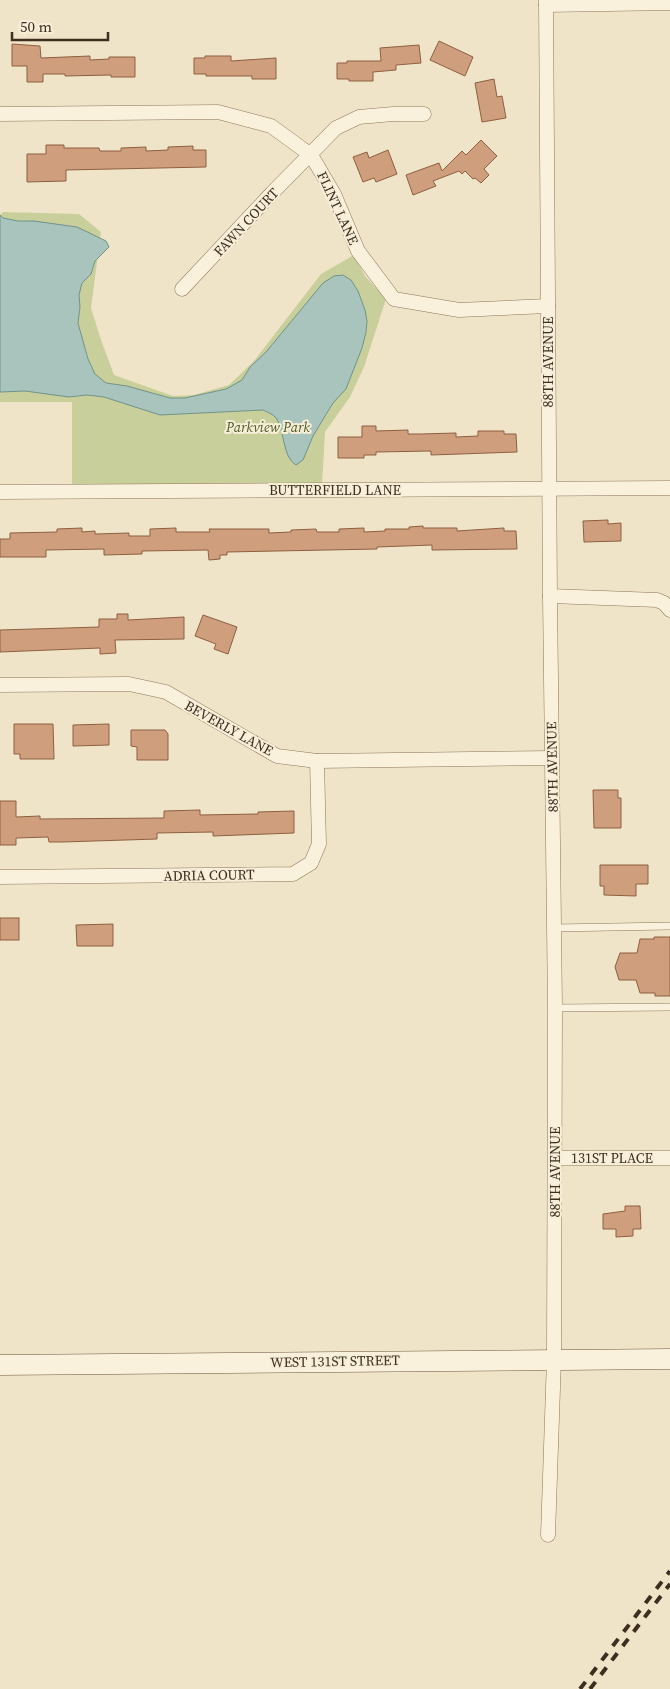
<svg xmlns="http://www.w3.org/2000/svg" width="670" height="1689" viewBox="0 0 670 1689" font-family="'Source Serif 4',serif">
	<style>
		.green { fill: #c9cf9b }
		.water { fill: #a9c4bc; stroke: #6f938a }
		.building { fill: #cf9f7d; stroke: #8d5f41 }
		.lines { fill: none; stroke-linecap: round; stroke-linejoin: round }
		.lane-casing { stroke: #8d765c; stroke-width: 8 }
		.street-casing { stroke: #8d765c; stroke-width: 15 }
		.secondary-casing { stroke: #6f573f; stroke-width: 21 }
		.lane { stroke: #faf1dc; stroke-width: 7 }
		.street { stroke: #faf1dc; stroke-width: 14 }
		.secondary { stroke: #faf1dc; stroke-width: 20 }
		.rail { stroke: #3d2e20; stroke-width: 4; stroke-dasharray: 9 9; stroke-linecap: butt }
		.labels { text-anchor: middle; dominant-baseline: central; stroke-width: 4; stroke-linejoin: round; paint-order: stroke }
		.street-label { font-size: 14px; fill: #3d2e20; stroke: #f7eed8 }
		.park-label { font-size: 14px; font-style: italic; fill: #4d5a26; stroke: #f7eed8 }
	</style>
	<rect width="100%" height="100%" fill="#f0e4c8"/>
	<polygon class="green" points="3,212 79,214 101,232 91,308 101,340 114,375 173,396 194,395 229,385 254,361 321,274 354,255 365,276 386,299 364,367 350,397 325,432 322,486 72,488 72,402 0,402 0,215"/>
	<path class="water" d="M0,215L3,218L18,221H34L77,227L106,241L109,247L95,261L91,274L82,283L79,295L80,307L78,323L88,359L95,374L106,383L127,386L170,398H185L226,389L242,380L250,367L266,352L323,283L334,276L343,275L351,280L358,291L365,310L367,321L366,332L362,348L346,389L333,403L313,436L303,460L296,465C282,457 285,430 276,418C273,414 267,412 263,410L160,415L104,397L87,395L69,397L25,391L0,392Z"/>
	<g class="building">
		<polygon points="439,41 473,57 465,76 430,60"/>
		<polygon points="12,44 40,46 41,58 90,56 90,60 109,59 109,57 135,57 135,77 111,77 111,75 65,76 65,74 43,74 43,82 27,82 27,66 12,66"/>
		<polygon points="419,45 421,63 396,65 396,70 373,72 373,81 349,81 349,79 337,79 337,63 347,63 347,61 381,61 380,48"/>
		<polygon points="205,56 231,56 231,61 276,58 276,79 252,79 252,76 206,76 206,74 194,74 194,58 205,58"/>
		<polygon points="494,79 497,97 502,96 506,118 482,122 475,83"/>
		<polygon points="481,140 497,156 484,169 489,175 481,183 475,178 473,179 465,171 462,174 459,171 433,181 436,186 413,195 406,175 439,163 442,171 462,151 466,155"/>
		<polygon points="46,145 64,145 64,148 99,148 100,151 121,151 121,148 146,147 146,151 168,150 168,147 193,146 193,150 206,150 206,167 66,170 66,181 27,182 27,154 46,154"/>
		<polygon points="388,150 397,174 376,182 374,178 363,182 353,157 367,152 369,158"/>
		<polygon points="362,426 376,426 376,431 408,430 408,434 421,434 456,433 456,437 478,436 478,431 504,431 504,434 516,434 517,452 431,455 431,451 376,452 376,455 364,455 364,458 338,458 338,437 362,437"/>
		<polygon points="608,520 608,524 621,523 621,541 584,542 583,521"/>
		<polygon points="423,526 423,528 457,528 457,531 504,528 504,531 516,531 517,549 432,550 432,545 377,547 377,549 227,552 227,555 220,555 220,559 209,560 208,550 142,551 142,554 104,555 104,549 46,550 46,557 0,557 0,539 10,539 10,533 57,532 57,529 82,528 82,532 95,531 95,534 129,533 129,536 150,536 150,529 176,528 176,532 210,532 209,529 269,529 269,533 291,532 291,530 316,529 317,532 339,532 339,529 364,528 364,532 385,531 385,529 409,529 409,527"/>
		<polygon points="117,614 128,614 128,620 184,617 184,639 115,640 116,653 100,654 100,648 0,652 0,630 99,627 99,619 117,619"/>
		<polygon points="203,615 237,627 228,654 214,649 216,644 195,636"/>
		<polygon points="14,724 53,724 54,759 20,759 20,754 14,754"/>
		<polygon points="109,724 109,745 73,746 73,725"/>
		<polygon points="131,730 165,730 168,734 168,760 137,760 137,747 131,746"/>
		<polygon points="593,790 618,790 618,798 621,798 621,828 594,828"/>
		<polygon points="0,801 16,801 16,817 40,816 40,819 164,818 164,811 200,810 200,815 258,814 258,812 294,811 294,833 213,836 213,832 157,833 157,839 63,842 49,842 48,837 16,838 16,845 0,845"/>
		<polygon points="600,865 648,865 648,884 636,884 636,896 604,895 604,886 600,886"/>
		<rect x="0" y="918" width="19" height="22"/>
		<polygon points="113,924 113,946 77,946 76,925"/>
		<polygon points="654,937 670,937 670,996 655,996 655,993 640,993 636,980 619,980 615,967 620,953 637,953 640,939 654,939"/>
		<polygon points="625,1206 640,1206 641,1229 633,1229 633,1236 616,1237 616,1229 603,1229 603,1214 625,1211"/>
	</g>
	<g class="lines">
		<defs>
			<g id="lane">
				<polyline points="554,928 670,926"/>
				<polyline points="555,1008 670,1007"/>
			</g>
			<g id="street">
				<polyline points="546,0 550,596 555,1008 554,1359 548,1535"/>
				<polyline points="546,5 670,3"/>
				<polyline points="0,114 218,112 271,126 311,155 334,194 358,251 394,299 459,310 548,306"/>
				<polyline points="182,289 272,193 336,128 359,117 393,114 424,114"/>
				<polyline points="0,492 670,488"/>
				<polyline points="550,596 657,600 664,603 670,610"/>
				<polyline points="0,685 129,684 166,692 277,756 317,761 551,758"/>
				<polyline points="0,877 293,874 311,863 319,844 317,761"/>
				<polyline points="555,1158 670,1158"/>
			</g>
			<polyline id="secondary" points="0,1365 670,1359"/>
		</defs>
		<use href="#lane" class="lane-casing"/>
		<use href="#street" class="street-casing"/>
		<use href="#secondary" class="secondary-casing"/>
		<use href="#lane" class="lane"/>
		<use href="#street" class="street"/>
		<use href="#secondary" class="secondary"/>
		<g class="rail">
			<polyline points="580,1689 670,1571"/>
			<polyline points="590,1689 670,1584"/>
		</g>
	</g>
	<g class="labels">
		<g class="street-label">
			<text transform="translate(338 208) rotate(65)">FLINT LANE</text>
			<text transform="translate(246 222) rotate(-47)">FAWN COURT</text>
			<text transform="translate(548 362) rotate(-90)">88TH AVENUE</text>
			<text x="335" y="490">BUTTERFIELD LANE</text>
			<text transform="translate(229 728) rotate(29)">BEVERLY LANE</text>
			<text transform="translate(552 767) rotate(-91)">88TH AVENUE</text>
			<text transform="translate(209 875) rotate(-1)">ADRIA COURT</text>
			<text x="612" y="1158">131ST PLACE</text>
			<text transform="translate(555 1172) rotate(-90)">88TH AVENUE</text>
			<text transform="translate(335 1361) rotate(-1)">WEST 131ST STREET</text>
		</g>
		<g class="park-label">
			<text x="268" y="427">Parkview Park</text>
		</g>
	</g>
	<path d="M12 32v8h96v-8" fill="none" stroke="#3d2e20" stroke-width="2.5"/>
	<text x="20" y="32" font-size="15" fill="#3d2e20" stroke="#f7eed8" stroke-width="4" paint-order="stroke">50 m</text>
</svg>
